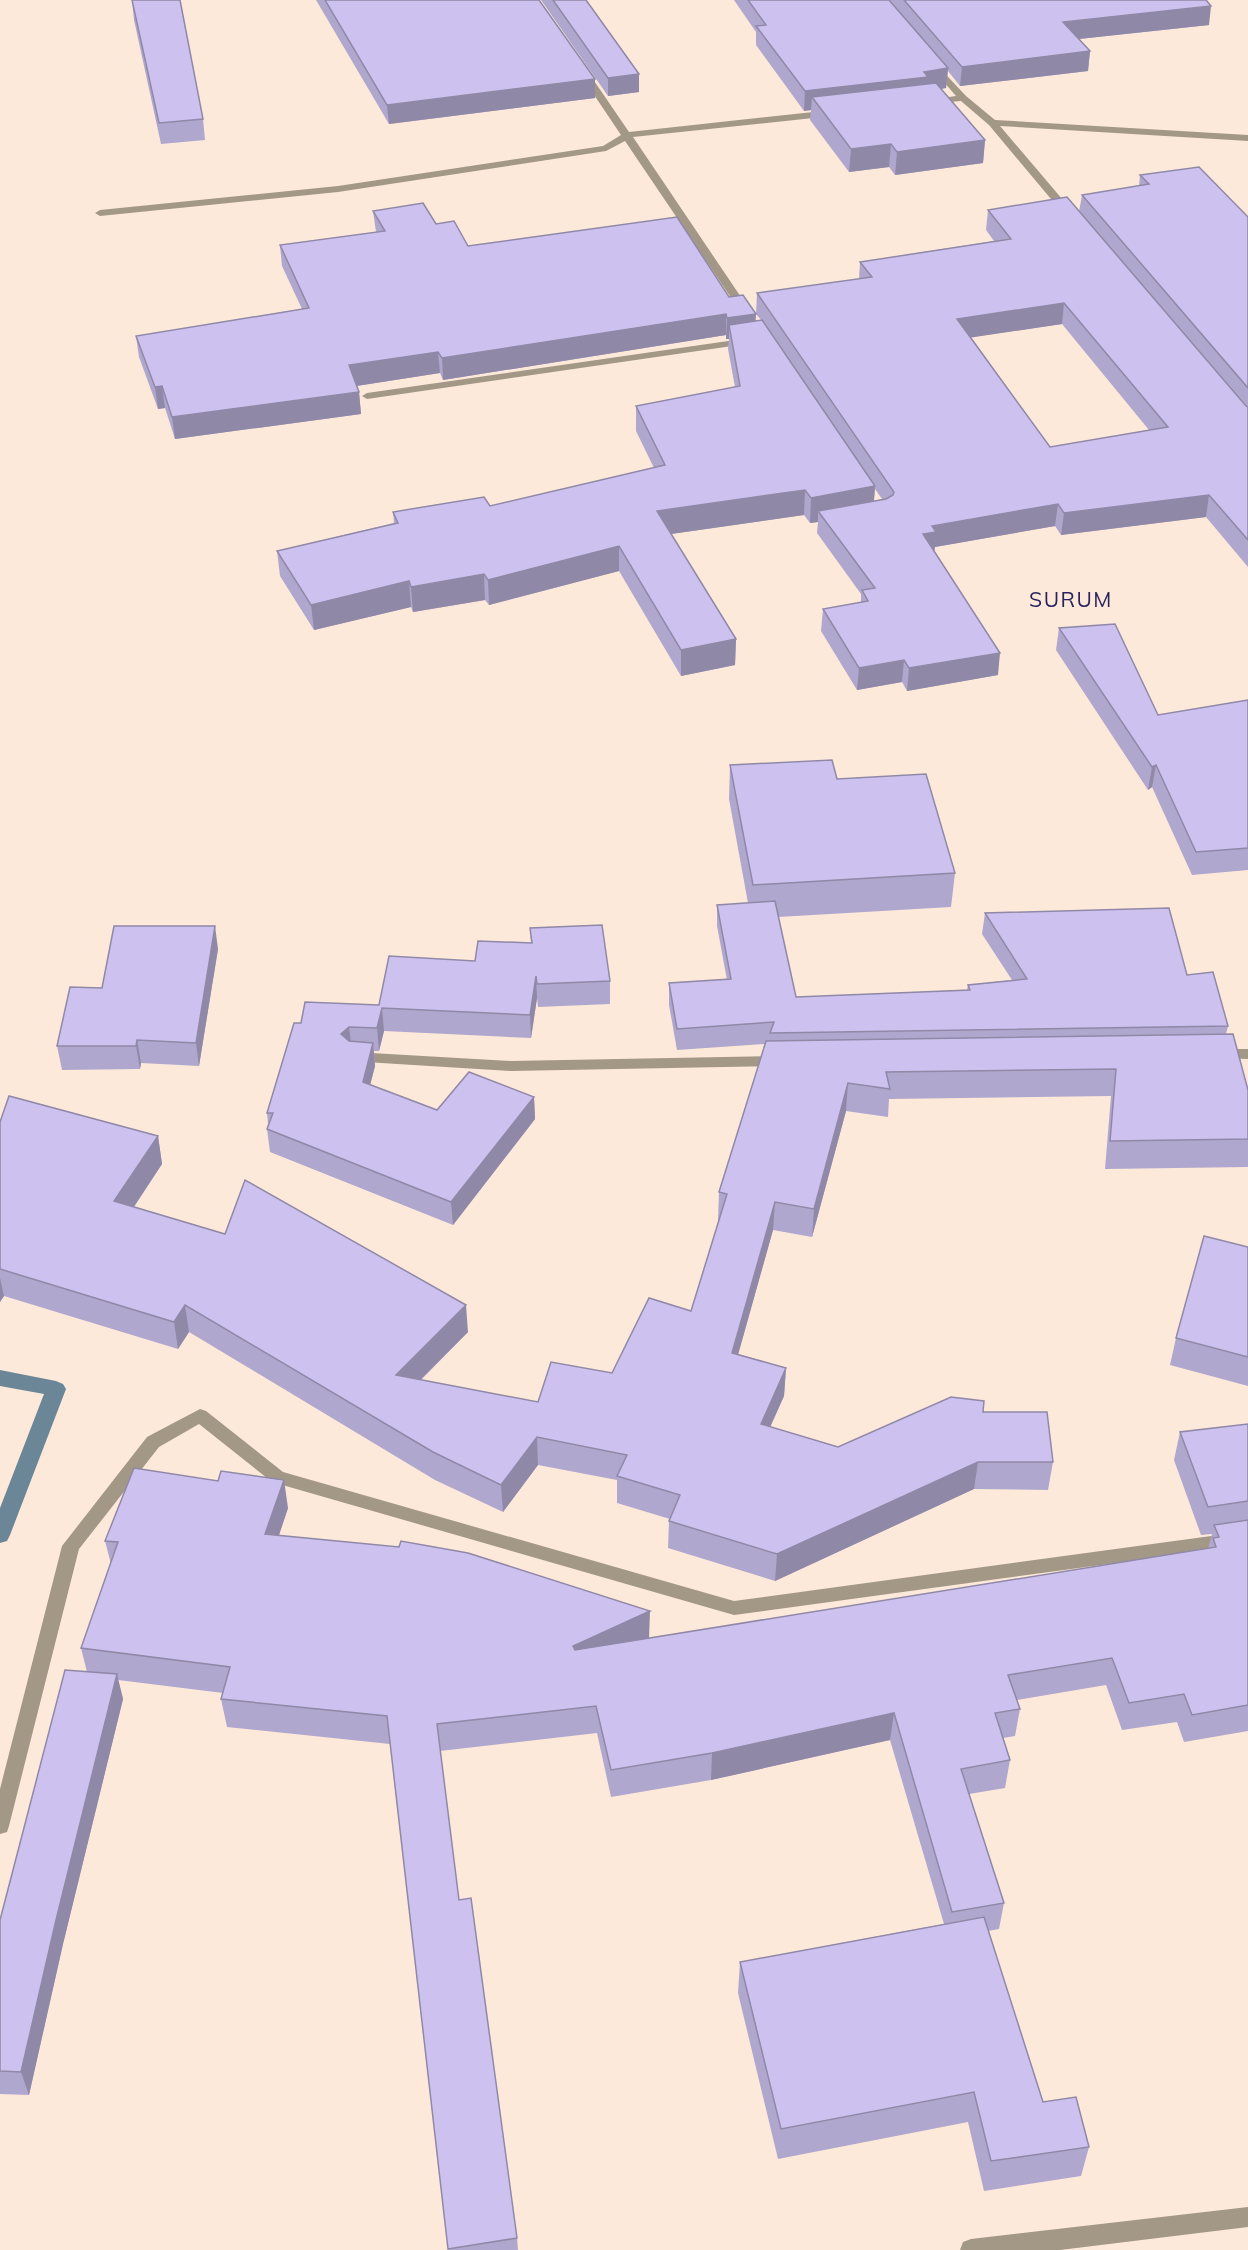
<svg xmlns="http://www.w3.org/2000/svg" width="1248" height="2250" viewBox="0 0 1248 2250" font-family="Mulish,sans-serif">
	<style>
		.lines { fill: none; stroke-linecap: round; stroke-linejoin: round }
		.stream { fill: #6a8697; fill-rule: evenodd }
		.minor { fill: #a39886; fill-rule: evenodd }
		.wall { fill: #b0a7ce; fill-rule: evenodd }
		.shaded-wall { fill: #9088a7 }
		.building { fill: #cdc2ef; stroke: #9088a7; stroke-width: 1.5; fill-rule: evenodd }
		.labels { text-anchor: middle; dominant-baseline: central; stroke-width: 4.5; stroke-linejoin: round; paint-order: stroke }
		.quarter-label { font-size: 21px; letter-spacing: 1.5px; fill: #28235d; stroke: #fde9da }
	</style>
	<rect width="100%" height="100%" fill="#fde9da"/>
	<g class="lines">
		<polygon class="stream" points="0,1370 56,1381 63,1384 66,1389 10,1535 7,1541 0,1543 0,1508 44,1394 0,1386"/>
		<g class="minor">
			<polygon points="935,63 966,96 995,120 1248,135 1248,141 1000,126 1074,213 1074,217 1066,217 989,125 961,101 927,104 927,100 956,96 930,66"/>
			<polygon points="583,68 586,69 629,132 832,110 837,113 832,116 633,137 751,312 750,314 742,314 625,141 606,151 338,192 100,216 95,213 100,210 338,186 603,146 621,135 578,71"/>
			<polygon points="749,338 754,341 753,343 367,399 362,396 367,393"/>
			<polygon points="1218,1049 1248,1049 1248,1059 1213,1058 1211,1054"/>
			<polygon points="354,1052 511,1061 780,1056 787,1061 780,1066 511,1071 349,1061 347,1057 349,1053"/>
			<polygon points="200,1409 206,1411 283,1472 734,1601 1248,1531 1248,1545 734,1615 272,1482 199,1424 159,1447 79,1549 9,1826 7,1832 0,1834 0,1789 62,1546 147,1437"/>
			<polygon points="1248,2207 1248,2227 1060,2250 960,2250 963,2242 971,2239"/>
		</g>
	</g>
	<g class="wall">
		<polygon points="132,0 203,119 205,140 161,144 134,20"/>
		<polygon points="316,0 539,0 595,79 595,98 389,124"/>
		<polygon points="541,0 586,0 639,74 639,92 608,96"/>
		<polygon points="734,0 1206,0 1209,25 1079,39 1090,51 1088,71 960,86 948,71 946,88 941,89 985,140 983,163 895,175 889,167 849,172 810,120 811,110 804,111 756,45 756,32"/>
		<path d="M1140,175L1248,217V567L1206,517L1061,535L1055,526L935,547L934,551L998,675L907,691L902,682L857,690L821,631L823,609L861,603V594L817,533L818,522L810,523L804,515L671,534L736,639L735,665L681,676L619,571L489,605L485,600L413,612L411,607L314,630L280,576L277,551L394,523L393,512L490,506L654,468L636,431V406L735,387L728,349L729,339H726V335L443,380L440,373L356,386L359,392L361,414L175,439L165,408L158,409L139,357L136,336L302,309L282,266L280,245L376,232L373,211L436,224L468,246L729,297L756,321L761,320L756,314L757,293L859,279L860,262L994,241L986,230L988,210L1079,212L1082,195L1139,186ZM1062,324L1149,430L1050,447L971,337ZM875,489L882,499L874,501Z"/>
		<polygon points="1059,628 1158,715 1248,700 1248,870 1192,875 1152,787 1148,790 1056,650"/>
		<polygon points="730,765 837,779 955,873 951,907 778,917 796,997 967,990 968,985 1012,980 982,934 985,913 1187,975 1228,1026 1226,1034 1248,1090 1248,1167 1105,1169 1111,1096 889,1099 888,1117 846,1111 812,1237 773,1230 738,1354 786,1368 784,1396 770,1427 838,1447 983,1412 1053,1462 1048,1490 974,1489 775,1581 668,1548 669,1521 670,1519 617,1503 617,1480 538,1465 503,1512 435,1480 189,1332 178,1349 4,1296 0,1302 0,1122 158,1136 162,1164 134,1207 468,1332 421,1380 538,1402 612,1373 691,1311 719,1220 718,1220 719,1192 765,1044 677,1050 669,1005 669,983 727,980 717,926 717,905 748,903 729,799"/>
		<polygon points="530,928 610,981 610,1004 538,1007 537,998 531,1038 384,1031 379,1051 374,1051 375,1066 370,1085 437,1110 534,1097 535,1119 453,1225 270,1152 267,1129 268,1124 267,1113 301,1023 379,1005 475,961 531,943"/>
		<polygon points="218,949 199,1066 141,1063 140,1069 62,1070 57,1046 102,988"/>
		<polygon points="1248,1247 1248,1386 1170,1365 1176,1338"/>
		<polygon points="1248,1424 1248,1731 1184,1742 1177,1722 1122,1730 1106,1685 1017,1700 1020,1709 1015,1736 1003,1738 1010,1760 1005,1788 969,1794 1004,1903 999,1929 988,1931 1043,2102 1089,2147 1081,2176 984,2191 968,2122 778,2159 738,1993 740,1962 944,1924 890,1740 711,1780 611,1797 597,1733 440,1751 459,1900 517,2238 518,2250 448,2250 390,1744 227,1727 221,1699 223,1693 118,1680 123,1699 63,1944 29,2095 0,2094 0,1920 87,1672 81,1648 111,1564 105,1541 288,1508 279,1535 649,1638 1208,1549 1212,1534 1201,1535 1174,1460 1180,1432"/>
	</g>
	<g class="shaded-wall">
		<polygon points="1211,6 1209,25 1060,41 1063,22"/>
		<polygon points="1090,51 1088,71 960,86 962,67"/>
		<polygon points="948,68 946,88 927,91 812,97 811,110 804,111 805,91"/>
		<polygon points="639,74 639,92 608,96 608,78"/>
		<polygon points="595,79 595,98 389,124 387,105"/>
		<polygon points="985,140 983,163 895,175 897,152"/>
		<polygon points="891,144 889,167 849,172 851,149"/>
		<polygon points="1064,303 1062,324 955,340 957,319"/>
		<polygon points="726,314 726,335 443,380 442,358"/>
		<polygon points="756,314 755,335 729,325 729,339 726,339 727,318"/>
		<polygon points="438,352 440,373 350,387 349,365"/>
		<polygon points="162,386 165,408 158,409 155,387"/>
		<polygon points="359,392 361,414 175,439 172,417"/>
		<polygon points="875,486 873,511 818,511 818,522 810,523 811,498"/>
		<polygon points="805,490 804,515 657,536 657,511"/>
		<polygon points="1209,495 1206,517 1061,535 1064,513"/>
		<polygon points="1058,504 1055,526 935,547 934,554 923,534 932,526"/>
		<polygon points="619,546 619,571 489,605 488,580"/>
		<polygon points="484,574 485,600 413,612 411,587"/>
		<polygon points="409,581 411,607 314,630 311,605"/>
		<polygon points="736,639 735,665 681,676 681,650"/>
		<polygon points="1000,653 998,675 907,691 909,668"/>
		<polygon points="904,660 902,682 857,690 859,668"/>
		<polygon points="1156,765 1152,787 1148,790 1152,767"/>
		<polygon points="215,926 218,949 199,1066 196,1043"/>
		<polygon points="536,976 537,998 531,1038 530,1015"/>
		<polygon points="382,1008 384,1031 379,1051 377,1028"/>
		<polygon points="349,1027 352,1050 341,1034"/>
		<polygon points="137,1040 141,1063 140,1069 136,1046"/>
		<polygon points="373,1043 375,1066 365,1105 363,1082"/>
		<polygon points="848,1083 846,1111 812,1237 814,1209"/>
		<polygon points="534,1097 535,1119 453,1225 451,1202"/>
		<polygon points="158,1136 162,1164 119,1229 114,1201"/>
		<polygon points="775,1202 773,1230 731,1380 732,1353"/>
		<polygon points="0,1278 4,1296 0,1302"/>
		<polygon points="185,1305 189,1332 178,1349 174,1322"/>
		<polygon points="466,1305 468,1332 398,1402 396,1375"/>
		<polygon points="786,1368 784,1396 759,1452 761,1424"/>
		<polygon points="537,1437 538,1465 503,1512 501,1485"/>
		<polygon points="978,1462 974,1489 775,1581 777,1554"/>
		<polygon points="284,1480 288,1508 270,1562 265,1534"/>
		<polygon points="650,1611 649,1639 574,1673 573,1646"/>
		<polygon points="117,1674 123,1699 63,1944 29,2095 21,2072 56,1920"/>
		<polygon points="894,1713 890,1740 711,1780 712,1753"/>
	</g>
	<g class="building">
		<polygon points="132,0 180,0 203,119 159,123"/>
		<polygon points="325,0 539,0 595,79 387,105"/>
		<polygon points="553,0 586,0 639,74 608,78"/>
		<polygon points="748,0 889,0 948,68 924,72 928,77 805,91 756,26 766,25"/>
		<polygon points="904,0 1206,0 1211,6 1063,22 1090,51 962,67"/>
		<polygon points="936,83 985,140 897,152 891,144 851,149 812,97"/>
		<polygon points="1199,167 1248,217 1248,388 1082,195 1149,184 1140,175"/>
		<path d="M1067,197L1246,406L1248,407V540L1209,495L1064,513L1058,504L932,526L936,532L923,534L1000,653L909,668L904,660L859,668L823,609L868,601L862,590L875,588L818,511L886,499L893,495L894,492L757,293L872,277L860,262L1011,239L988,210ZM1064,303L1168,427L1050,447L957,319Z"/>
		<polygon points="423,203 436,224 454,221 468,246 677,217 729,297 743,295 756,314 727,318 726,314 442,358 438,352 349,365 359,392 172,417 162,386 155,387 136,336 309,308 280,245 385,231 373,211"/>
		<polygon points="762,320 875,486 811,498 805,490 657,511 736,639 681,650 619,546 488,580 484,574 411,587 409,581 311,605 277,551 398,523 393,512 484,497 490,506 665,465 636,406 740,386 729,325"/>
		<polygon points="1115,624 1158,715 1248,700 1248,848 1196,852 1156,765 1152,767 1059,628"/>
		<polygon points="832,760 837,779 926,774 955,873 753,885 730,765"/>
		<polygon points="775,901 796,997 970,990 968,985 1027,979 985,913 1169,908 1187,975 1213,972 1228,1026 770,1033 774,1022 677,1029 669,983 731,979 717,905"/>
		<polygon points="602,925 610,981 537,984 536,976 530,1015 382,1008 377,1028 349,1027 341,1034 349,1041 373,1043 363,1082 437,1110 469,1072 534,1097 451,1202 267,1129 273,1113 267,1113 294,1023 301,1023 305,1002 379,1005 389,956 475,961 478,941 532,943 530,928"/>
		<polygon points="114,926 215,926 196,1043 137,1040 136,1046 57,1046 70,987 102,988"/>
		<polygon points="1233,1034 1248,1090 1248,1139 1110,1141 1116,1069 886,1072 890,1089 848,1083 814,1209 775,1202 732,1353 786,1368 761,1424 838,1447 951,1397 984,1401 983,1412 1047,1412 1053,1462 978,1462 777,1554 669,1521 680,1495 617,1476 627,1455 537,1437 501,1485 433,1452 185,1305 174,1322 0,1269 0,1122 9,1096 158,1136 114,1201 225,1234 245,1180 466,1305 396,1375 538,1402 551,1362 612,1373 649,1298 691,1311 727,1194 719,1192 766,1041"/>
		<polygon points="1204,1236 1248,1247 1248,1357 1176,1338"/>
		<polygon points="1248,1424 1248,1501 1208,1507 1180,1432"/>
		<polygon points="134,1468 218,1481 221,1471 284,1480 265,1534 399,1547 401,1541 468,1553 650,1611 573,1646 575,1650 1216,1547 1213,1538 1219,1537 1214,1525 1248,1520 1248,1705 1192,1715 1184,1694 1129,1703 1112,1658 1008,1675 1020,1709 995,1713 1010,1760 961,1769 1004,1903 952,1912 894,1713 712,1753 611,1770 596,1706 437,1724 459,1900 471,1898 517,2238 448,2249 387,1716 221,1699 230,1667 81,1648 118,1542 105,1541"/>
		<polygon points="65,1670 117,1674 56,1920 21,2072 0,2071 0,1920"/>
		<polygon points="984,1917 1043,2102 1076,2097 1089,2147 991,2161 974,2092 781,2129 740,1962"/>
	</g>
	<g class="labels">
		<g class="quarter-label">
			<text x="1071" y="599">SURUM</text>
		</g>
	</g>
</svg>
